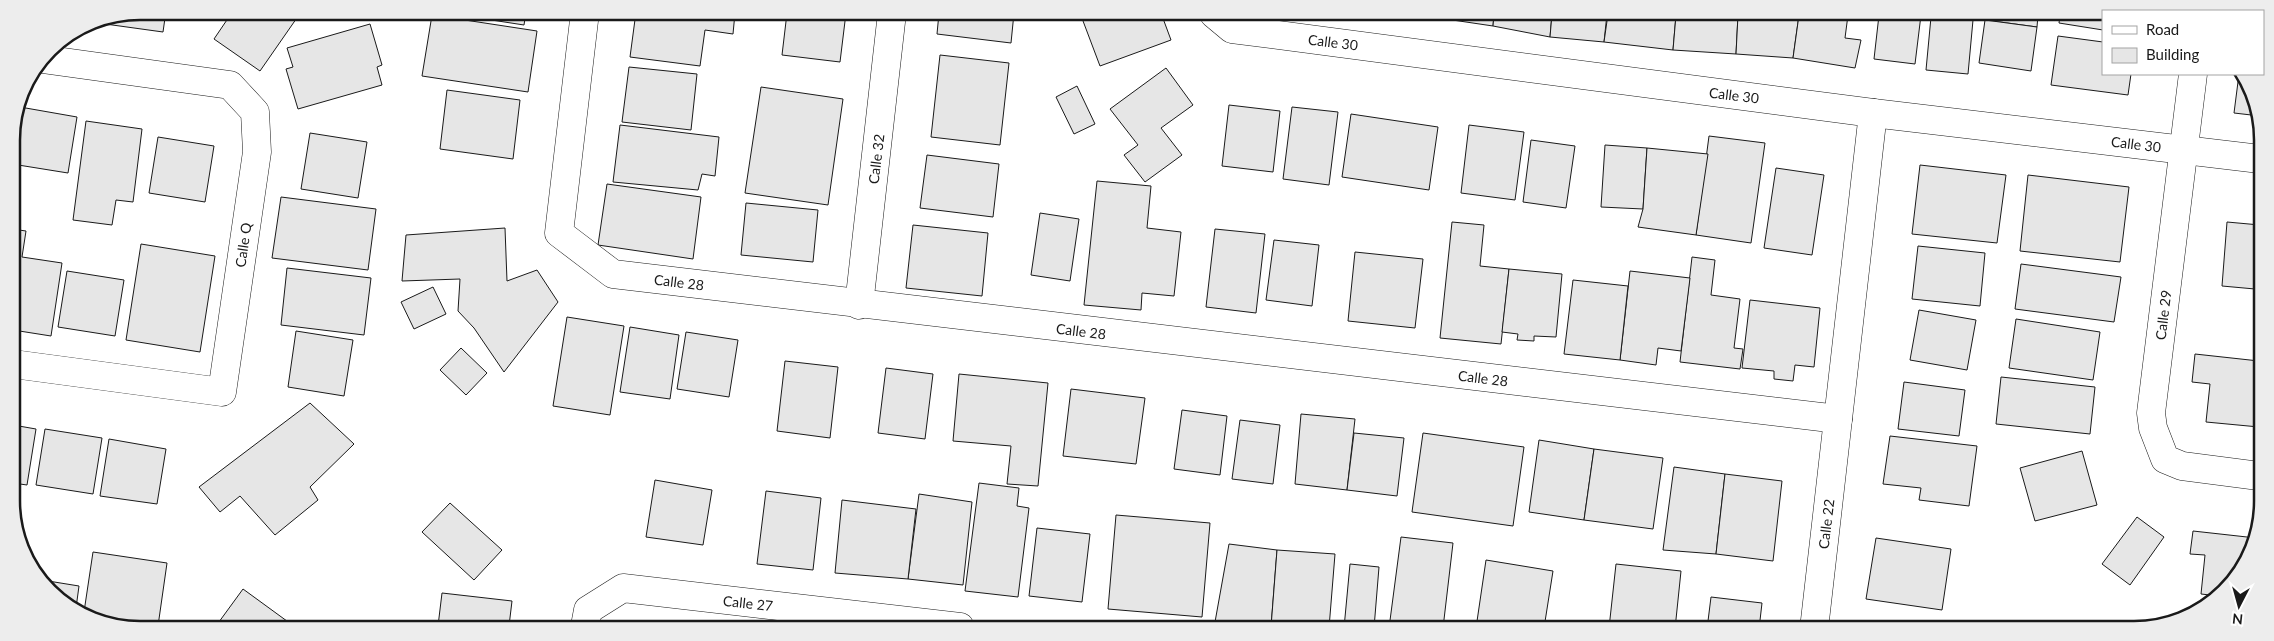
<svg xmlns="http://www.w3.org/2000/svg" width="2274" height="641" viewBox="0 0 2274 641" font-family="Lato,sans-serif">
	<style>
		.building { fill: #e6e6e6; stroke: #1a1a1a }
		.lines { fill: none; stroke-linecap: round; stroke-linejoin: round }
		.minor-casing { stroke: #1a1a1a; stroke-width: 29 }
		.minor { stroke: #fff; stroke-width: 28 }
		.labels { text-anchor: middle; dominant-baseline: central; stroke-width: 4; stroke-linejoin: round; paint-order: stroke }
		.street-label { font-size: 14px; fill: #1a1a1a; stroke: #fff }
		.rim { fill: none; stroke: #1a1a1a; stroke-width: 2.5 }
	</style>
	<rect width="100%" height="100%" fill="#fff"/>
	<g class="building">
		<polygon points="140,11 166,11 163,32 98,23 99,19"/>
		<polygon points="233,11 301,12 260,71 214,39"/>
		<polygon points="459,12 526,12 524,25 459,15"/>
		<polygon points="636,12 735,13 733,34 705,30 700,66 630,57"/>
		<polygon points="787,13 846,13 840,62 782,55"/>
		<polygon points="939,13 1014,13 1011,43 937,34"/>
		<polygon points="1080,13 1161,13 1171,40 1100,66"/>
		<polygon points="1405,14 1440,14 1439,18"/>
		<polygon points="1440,14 1494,14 1493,26 1439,18"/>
		<polygon points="1494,14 1552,14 1550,37 1493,26"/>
		<polygon points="1552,14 1607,14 1604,42 1550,37"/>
		<polygon points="1608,14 1676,15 1673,50 1604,42"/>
		<polygon points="432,15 537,31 528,92 422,76"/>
		<polygon points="1676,15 1738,15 1736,54 1673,50"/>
		<polygon points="1738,15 1799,15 1793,58 1736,54"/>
		<polygon points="1799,15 1848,15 1845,38 1861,40 1855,68 1793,58"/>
		<polygon points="1879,15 1921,15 1915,64 1874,59"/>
		<polygon points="1986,15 2038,15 2037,27 1985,20"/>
		<polygon points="2060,15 2103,15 2103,30 2059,23"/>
		<polygon points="1931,17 1973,20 1968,74 1926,70"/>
		<polygon points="1985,20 2037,27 2031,71 1979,63"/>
		<polygon points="370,24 382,65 377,67 382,85 298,109 286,69 293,67 287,48"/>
		<polygon points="2058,36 2103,42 2103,74 2131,74 2128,95 2051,85"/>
		<polygon points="940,55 1009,63 1000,145 931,137"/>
		<polygon points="629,67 697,74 691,130 622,122"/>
		<polygon points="1166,68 1193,105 1161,128 1182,155 1145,182 1124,155 1138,145 1110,109"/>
		<polygon points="2239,74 2240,74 2260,116 2234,113"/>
		<polygon points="1077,86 1095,124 1074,134 1056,97"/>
		<polygon points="761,87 843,99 828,205 745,193"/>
		<polygon points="447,90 520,100 513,159 440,149"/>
		<polygon points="1229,105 1280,111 1273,172 1222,166"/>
		<polygon points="20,107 77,117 68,173 12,164"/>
		<polygon points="1292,107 1338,112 1329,185 1283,179"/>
		<polygon points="1351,114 1438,127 1429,190 1342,177"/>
		<polygon points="86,121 142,129 133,202 116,200 112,225 73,220"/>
		<polygon points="620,125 719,137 715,176 702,174 698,190 613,182"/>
		<polygon points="1469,125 1524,132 1515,200 1461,193"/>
		<polygon points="310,133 367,142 358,198 301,189"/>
		<polygon points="1709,136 1765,143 1751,243 1696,235"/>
		<polygon points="158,137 214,146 205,202 149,193"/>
		<polygon points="1531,140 1575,146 1566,208 1523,202"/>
		<polygon points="1605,145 1647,148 1643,209 1601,207"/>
		<polygon points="1647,148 1708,154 1696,235 1638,227 1643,209"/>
		<polygon points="927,155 999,164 993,217 920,208"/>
		<polygon points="1920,165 2006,175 1997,243 1912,234"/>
		<polygon points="1776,168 1824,175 1812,255 1764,248"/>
		<polygon points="2028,175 2129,187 2120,262 2020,251"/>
		<polygon points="1097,181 1151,186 1147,228 1181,232 1174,296 1142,293 1141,310 1084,305"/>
		<polygon points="607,184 701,197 693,259 598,245"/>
		<polygon points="281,197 376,209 368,270 272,258"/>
		<polygon points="746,203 818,210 813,262 741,255"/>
		<polygon points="1040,213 1079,219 1070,281 1031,275"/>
		<polygon points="1452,222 1484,225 1480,266 1509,269 1501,344 1440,338"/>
		<polygon points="2227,222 2260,225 2255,289 2222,286"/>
		<polygon points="913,225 988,233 982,296 906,288"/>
		<polygon points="505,228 507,281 537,270 558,302 504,372 474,328 458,311 460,279 402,281 406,235"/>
		<polygon points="12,229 26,231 22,257 62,263 51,336 13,330"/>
		<polygon points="1215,229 1265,234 1256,313 1206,307"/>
		<polygon points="1274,240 1319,245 1312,306 1266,300"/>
		<polygon points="141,244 215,256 200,352 126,340"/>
		<polygon points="1918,246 1985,253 1980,306 1912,299"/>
		<polygon points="1355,252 1423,259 1415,328 1348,321"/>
		<polygon points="1692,257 1715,260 1711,295 1740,299 1734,348 1743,349 1740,369 1680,362"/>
		<polygon points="2021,264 2121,277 2114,322 2015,309"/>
		<polygon points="287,268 371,278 364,335 281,325"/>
		<polygon points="1509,269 1562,274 1556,337 1534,336 1534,341 1517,340 1518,334 1502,332"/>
		<polygon points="67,271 124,280 115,336 58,327"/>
		<polygon points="1630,271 1690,278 1681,351 1658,348 1656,365 1620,360"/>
		<polygon points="1573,280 1628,286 1620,360 1564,354"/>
		<polygon points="433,287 446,314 414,329 401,302"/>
		<polygon points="1750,300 1820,308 1814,367 1795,365 1793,381 1774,379 1774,371 1742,368"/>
		<polygon points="1919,310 1976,320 1967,370 1910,360"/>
		<polygon points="567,317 624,326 610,415 553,406"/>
		<polygon points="2016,319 2100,332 2093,380 2009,368"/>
		<polygon points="630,327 679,335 670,399 620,392"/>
		<polygon points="296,331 353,340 344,396 288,387"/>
		<polygon points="686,332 738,340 729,397 677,389"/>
		<polygon points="461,348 487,373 466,395 440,370"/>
		<polygon points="2195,354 2259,361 2259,427 2206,422 2210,384 2192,382"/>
		<polygon points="785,361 838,367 830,438 777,431"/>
		<polygon points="886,368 933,374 925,439 878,433"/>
		<polygon points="959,374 1048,383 1038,486 1007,484 1011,446 953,441"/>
		<polygon points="2001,377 2095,387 2090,434 1996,424"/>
		<polygon points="1904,382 1965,390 1959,436 1898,429"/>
		<polygon points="1071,389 1145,398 1136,464 1063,456"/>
		<polygon points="310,403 354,444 310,487 318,500 275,535 240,496 220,512 199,487"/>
		<polygon points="1182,410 1227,416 1220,475 1174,469"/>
		<polygon points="1301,414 1355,419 1347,490 1295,484"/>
		<polygon points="1240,420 1280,425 1273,484 1232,479"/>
		<polygon points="13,425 36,429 27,485 13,483"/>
		<polygon points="45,429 102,438 93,494 36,485"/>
		<polygon points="1354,433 1404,438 1397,496 1347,490"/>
		<polygon points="1423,433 1524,447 1513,526 1412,512"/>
		<polygon points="1890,436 1977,446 1969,506 1919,500 1921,488 1883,484"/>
		<polygon points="109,439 166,449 157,504 100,496"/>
		<polygon points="1539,440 1594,449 1584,520 1529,512"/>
		<polygon points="1594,449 1663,458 1653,529 1584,520"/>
		<polygon points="2082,451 2097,505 2035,521 2020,468"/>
		<polygon points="1674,467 1725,474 1716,554 1663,550"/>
		<polygon points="1725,474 1782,481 1773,561 1716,554"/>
		<polygon points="655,480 712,490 703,545 646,537"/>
		<polygon points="979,483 1019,488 1017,506 1029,508 1018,597 965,591"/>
		<polygon points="766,491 821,498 813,570 757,564"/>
		<polygon points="919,494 972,502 963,585 908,579"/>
		<polygon points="842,500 916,509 908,579 835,573"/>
		<polygon points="450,503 502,550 474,580 422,532"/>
		<polygon points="1116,515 1210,523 1202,617 1108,609"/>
		<polygon points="2137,517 2164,537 2130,585 2102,564"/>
		<polygon points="1037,528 1090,534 1082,602 1029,596"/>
		<polygon points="2193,531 2256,538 2241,572 2219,596 2201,594 2205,555 2190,554"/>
		<polygon points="1401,537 1453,543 1443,628 1389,628"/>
		<polygon points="1876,538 1951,549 1942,610 1866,599"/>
		<polygon points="1229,544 1277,550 1271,627 1215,622"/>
		<polygon points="1277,550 1335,554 1329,628 1271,627"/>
		<polygon points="93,552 167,563 158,626 107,625 84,612"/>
		<polygon points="1486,560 1553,571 1544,628 1476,628"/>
		<polygon points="1350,564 1379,567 1374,628 1344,628"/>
		<polygon points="1616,564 1681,571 1675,629 1609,628"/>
		<polygon points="42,580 79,586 76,608 49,592"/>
		<polygon points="243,589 291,624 290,626 216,626"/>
		<polygon points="442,593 512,601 509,626 438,626"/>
		<polygon points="1711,597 1762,603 1759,629 1707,629"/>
		<polygon points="1860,624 1905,629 1859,629"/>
	</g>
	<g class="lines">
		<defs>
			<g id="minor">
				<polyline points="585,12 559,233 613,274 1838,419"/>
				<polyline points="1214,14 1232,29 1873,113 2260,159"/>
				<polyline points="2193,74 2151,413 2153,428 2165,459 2182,466 2259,476"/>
				<polyline points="859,305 892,13"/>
				<polyline points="13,364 222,392 257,152 255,112 230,85 42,59"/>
				<polyline points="585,626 588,610 623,588 960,627"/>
				<polyline points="1814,629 1873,113"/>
			</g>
		</defs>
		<use href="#minor" class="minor-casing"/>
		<use href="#minor" class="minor"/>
	</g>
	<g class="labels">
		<g class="street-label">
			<text transform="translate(1333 42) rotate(7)">Calle 30</text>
			<text transform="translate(1734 95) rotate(7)">Calle 30</text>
			<text transform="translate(2136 144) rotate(7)">Calle 30</text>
			<text transform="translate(876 159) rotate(-83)">Calle 32</text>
			<text transform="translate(243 245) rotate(-82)">Calle Q</text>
			<text transform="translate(679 282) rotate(7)">Calle 28</text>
			<text transform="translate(2163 315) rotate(-83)">Calle 29</text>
			<text transform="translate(1081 331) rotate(7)">Calle 28</text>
			<text transform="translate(1483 378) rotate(7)">Calle 28</text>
			<text transform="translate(1826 524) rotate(-83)">Calle 22</text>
			<text transform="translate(748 603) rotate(6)">Calle 27</text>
		</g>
	</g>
	<path d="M0 0H2274V641H0ZM140 20H2134A120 120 0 0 1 2254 140V501A120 120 0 0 1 2134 621H140A120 120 0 0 1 20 501V140A120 120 0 0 1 140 20Z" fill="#ededed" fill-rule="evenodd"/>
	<path class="rim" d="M140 20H2134A120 120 0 0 1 2254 140V501A120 120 0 0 1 2134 621H140A120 120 0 0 1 20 501V140A120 120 0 0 1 140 20Z"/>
	<rect x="2102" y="10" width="162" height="65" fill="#ffffff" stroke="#a3a3a3"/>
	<rect x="2112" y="26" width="25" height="8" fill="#ffffff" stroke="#a3a3a3"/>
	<text x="2146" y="35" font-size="15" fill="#1a1a1a">Road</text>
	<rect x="2112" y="48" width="25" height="15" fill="#e6e6e6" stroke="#a3a3a3"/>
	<text x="2146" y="60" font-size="15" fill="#1a1a1a">Building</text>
	<g transform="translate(2239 606) rotate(186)" stroke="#ffffff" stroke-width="4" paint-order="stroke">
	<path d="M0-4L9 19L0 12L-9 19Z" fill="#1a1a1a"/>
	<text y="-8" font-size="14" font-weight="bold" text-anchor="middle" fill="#1a1a1a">N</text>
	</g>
</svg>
